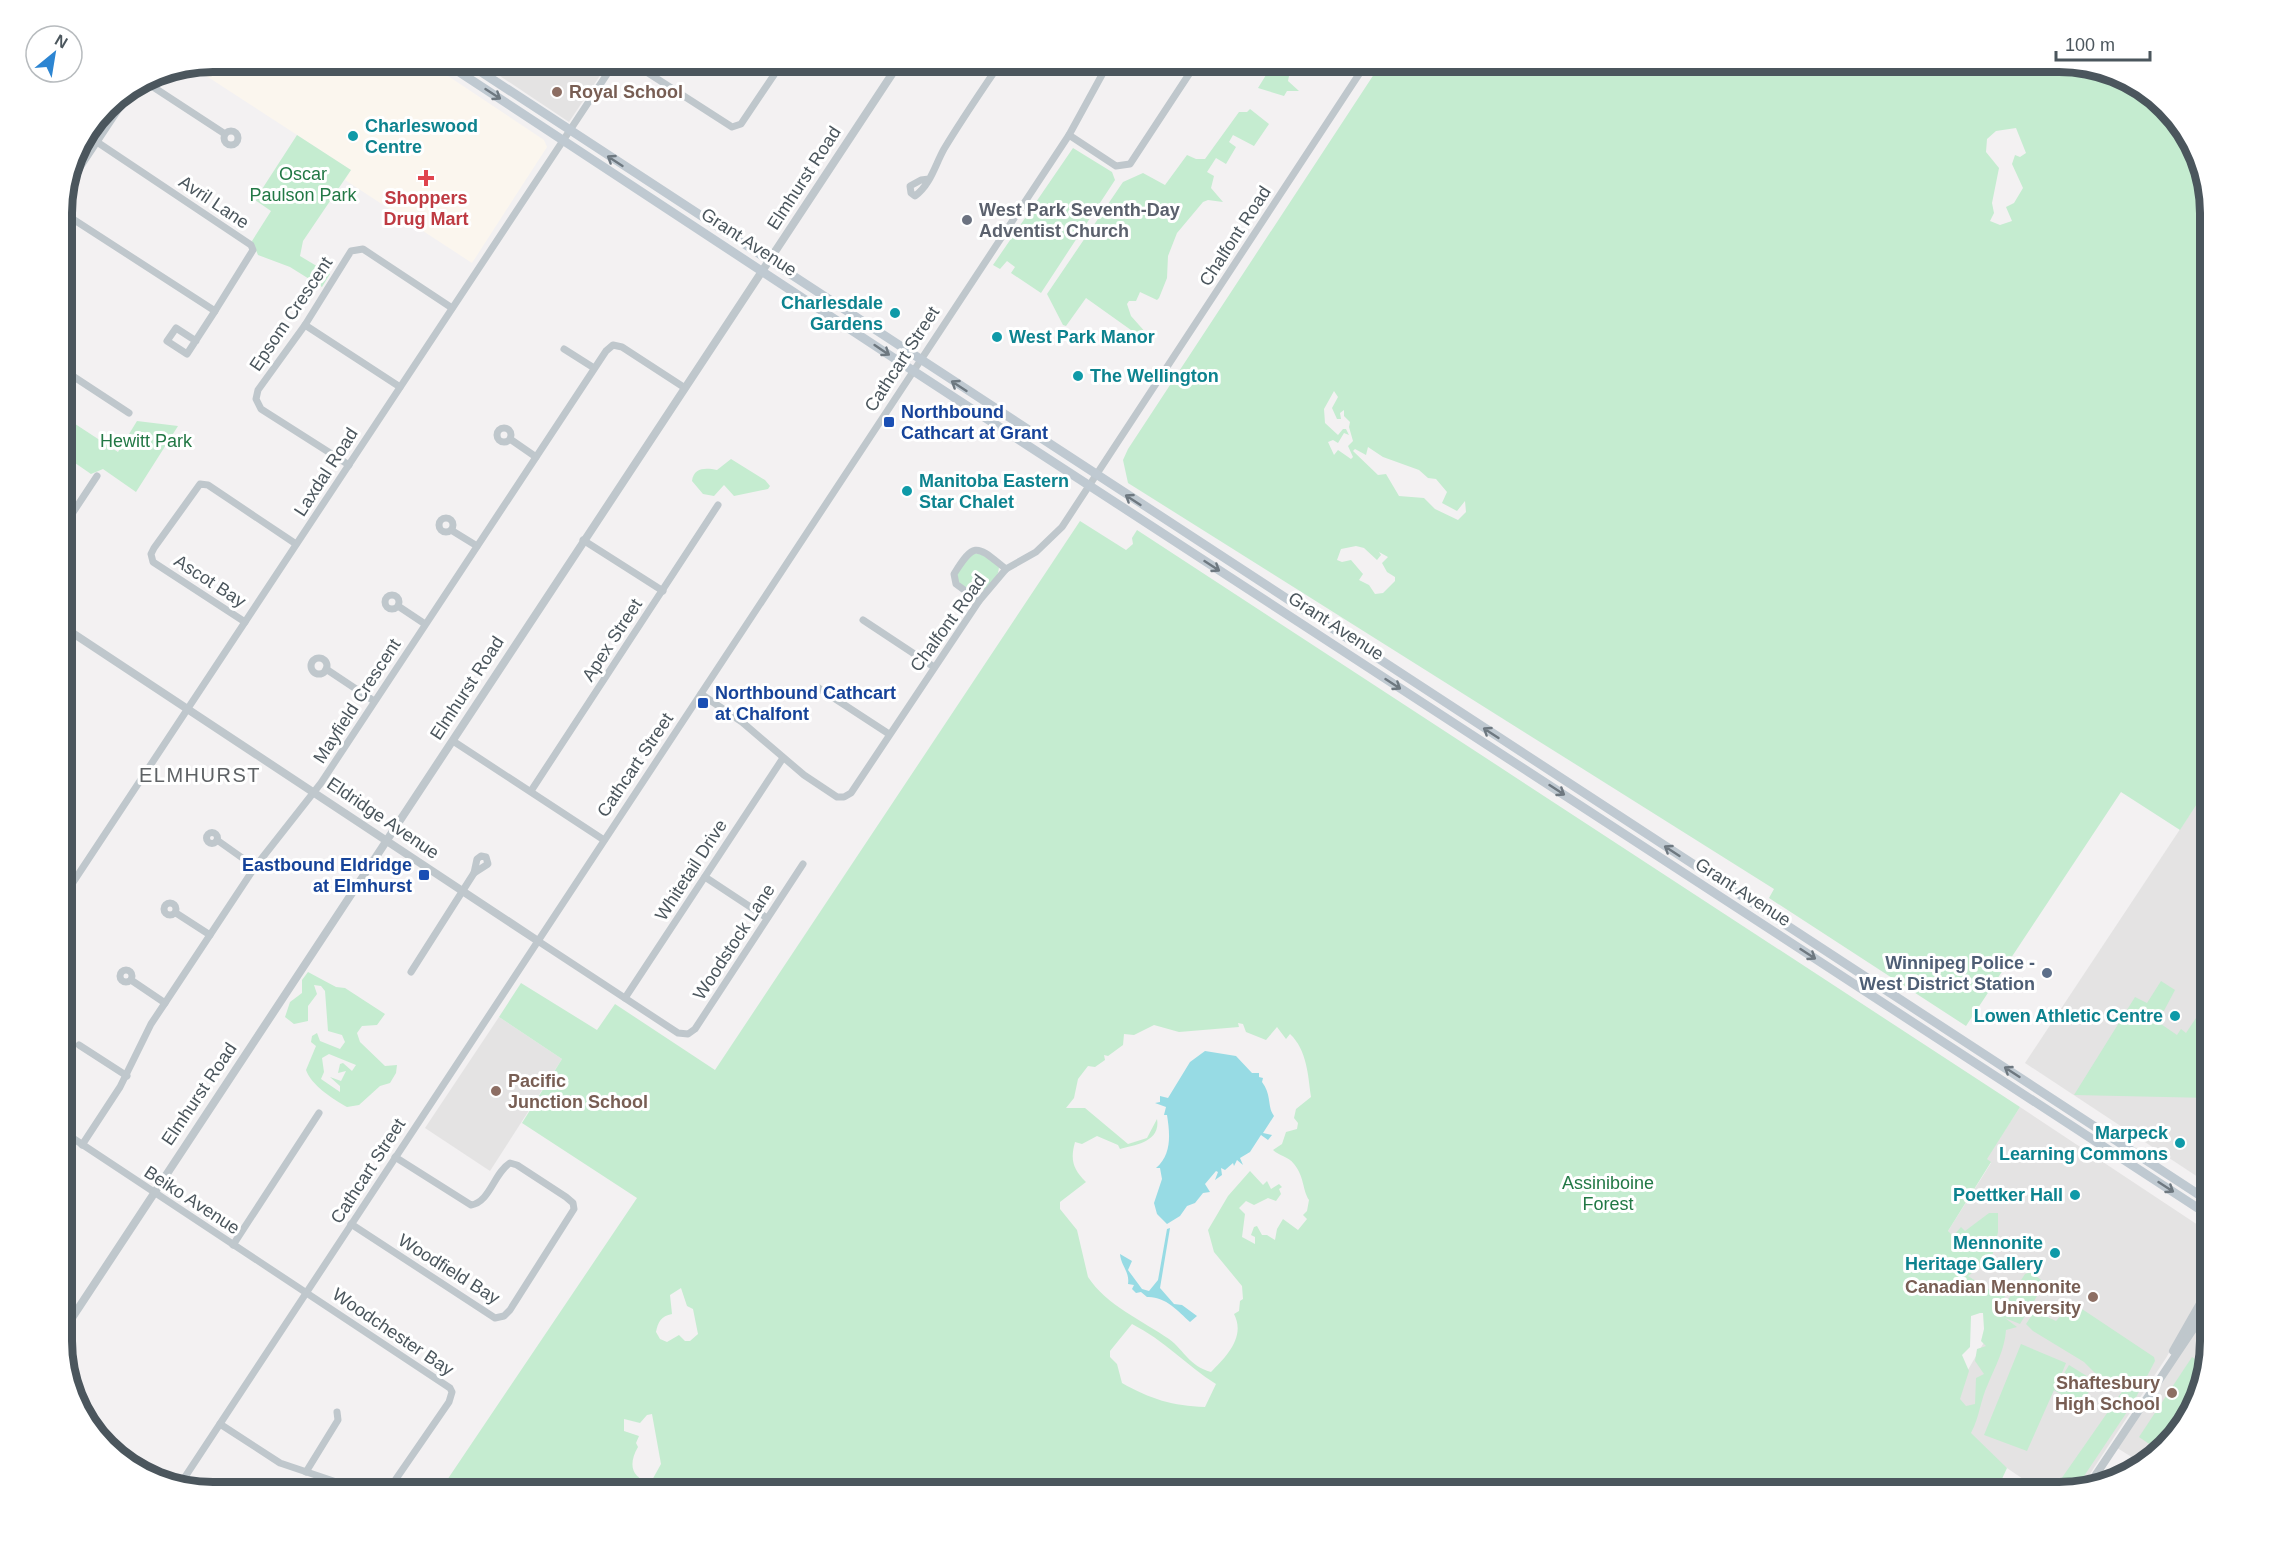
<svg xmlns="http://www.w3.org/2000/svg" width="2272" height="1554" viewBox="0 0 2272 1554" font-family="Helvetica,sans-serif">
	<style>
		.commercial { fill: #fbf6ee }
		.education { fill: #e4e3e3 }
		.green { fill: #c5ecd0; fill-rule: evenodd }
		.water { fill: #97dbe4 }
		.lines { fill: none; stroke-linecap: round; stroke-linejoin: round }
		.minor { stroke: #bfc7cc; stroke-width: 7 }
		.tertiary { stroke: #bfc7cc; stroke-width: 8 }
		.secondary { stroke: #bfc9d1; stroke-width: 9 }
		.oneway { stroke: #6e7880 }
		.education-dot { fill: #8d6e63; stroke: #fff; stroke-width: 2 }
		.culture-dot { fill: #0f9aa8; stroke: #fff; stroke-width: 2 }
		.health-dot { fill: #e0444e; stroke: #fff; stroke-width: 2 }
		.worship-dot { fill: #6b7280; stroke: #fff; stroke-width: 2 }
		.transit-dot { fill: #1a4fb4; stroke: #fff; stroke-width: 2 }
		.service-dot { fill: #5c6f8a; stroke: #fff; stroke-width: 2 }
		.labels { text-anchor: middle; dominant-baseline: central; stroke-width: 6; stroke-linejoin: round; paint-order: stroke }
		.education-label { font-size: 18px; font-weight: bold; fill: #785e54; stroke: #fff; text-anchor: start }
		.culture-label { font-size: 18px; font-weight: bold; fill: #0d838f; stroke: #fff; text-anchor: end }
		.park-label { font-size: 18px; fill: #227845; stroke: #fff }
		.street-label { font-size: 18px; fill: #4b565d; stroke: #fff }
		.health-label { font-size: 18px; font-weight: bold; fill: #be3a42; stroke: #fff }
		.worship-label { font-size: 18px; font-weight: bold; fill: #5b616d; stroke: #fff; text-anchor: start }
		.transit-label { font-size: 18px; font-weight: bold; fill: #164399; stroke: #fff; text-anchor: start }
		.service-label { font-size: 18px; font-weight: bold; fill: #4e5e75; stroke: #fff; text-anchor: end }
		.neighbourhood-label { font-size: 20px; letter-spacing: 1.5px; fill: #5e6265; stroke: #fff }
		.rim { fill: none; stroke: #4b565d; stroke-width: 8 }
	</style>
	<rect width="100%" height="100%" fill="#f3f1f2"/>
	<polygon class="commercial" points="213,62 427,62 544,140 547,147 472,263 345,180 351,170 191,66"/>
	<g class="education">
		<polygon points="479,62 609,62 569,122"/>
		<polygon points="2210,784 2210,1185 2025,1063"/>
		<polygon points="499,1017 562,1059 490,1171 425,1128"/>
		<polygon points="2020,1107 2210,1233 2210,1280 2166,1358 2082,1486 2059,1492 2042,1492 1938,1421 2000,1315 1968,1276 1948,1231 1991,1163 1986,1159"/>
		<polygon points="2210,1304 2210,1341 2185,1425 2143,1464 2114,1446"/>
	</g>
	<g class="green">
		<polygon points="1248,62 1277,62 1290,71 1288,81 1299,91 1287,91 1284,96 1258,88 1266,75"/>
		<path d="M1382,62H2059L2143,87L2190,138L2210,213V784L2180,830L2121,792L1966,1026L1769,898L1774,889L1128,483L1123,460L1128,449ZM2016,128L2026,153L2020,157L2015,155L2012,164L2023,188L2014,203L2006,207L2012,221L2000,225L1990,221L1994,213L1992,203L1999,168L1986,152L1987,139L1996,131ZM1334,391L1338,397L1332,408L1337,419H1341L1340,413L1344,410V416L1350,422L1349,427L1353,441L1348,446L1353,457L1351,459L1338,450L1334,455L1328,442L1333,440L1338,443L1344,433L1349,435L1346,429H1343L1338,435L1325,423L1324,409ZM1368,447L1383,457L1419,470L1428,478L1436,479L1447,492L1442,503L1457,511L1465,501L1466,512L1458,520L1435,509L1424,498L1399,496L1386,474L1378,475L1353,451L1355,449L1366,455ZM1356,546L1364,548L1377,560L1381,555L1379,552L1388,557L1382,563L1387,572L1395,577V581L1383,593L1375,594L1369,585L1359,580L1363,574L1351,560L1342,562L1337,560L1341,549Z"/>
		<path d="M121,95L68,176C75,146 95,113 121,95Z"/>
		<polygon points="1250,109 1269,124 1254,146 1233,135 1229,142 1236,147 1226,164 1216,158 1207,172 1214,176 1211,188 1223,202 1208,200 1203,202 1177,233 1168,256 1167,278 1159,298 1157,300 1140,292 1136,301 1129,301 1127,304 1131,316 1155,343 1152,345 1086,298 1066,326 1063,325 1047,294 1123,182 1143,173 1165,185 1187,155 1196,159 1205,159 1239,112 1247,112"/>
		<polygon points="297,135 351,170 303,241 300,256 330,274 322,287 290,267 258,255 252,241 271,211 255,200"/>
		<polygon points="1073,148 1112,172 1115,180 1041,293 1011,273 1015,267 1007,261 1000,269 993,265"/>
		<polygon points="66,418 118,452 137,421 178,426 136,492 103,469 91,474 62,454 62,424"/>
		<path d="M731,459L765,480L770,486L768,489L734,496L724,485L714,496L703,494L692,481C694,467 706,468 717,470Z"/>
		<path d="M1080,521L1126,550L1133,544L1132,538L1137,530L2020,1107L1987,1159L1991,1162L1948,1231L1953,1236L1961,1227L1965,1231L1989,1213H1998V1232L1992,1257L1968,1276L1990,1290L2004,1284L2009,1287L2001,1305L2000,1314L2002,1316V1309L2025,1274L2031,1272L2045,1283L2020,1324L2005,1318L2017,1327L2006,1330C2005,1349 1995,1367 1988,1384C1980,1401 1980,1416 1971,1433L2007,1468L2001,1481L1984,1487V1492H1979V1488L1976,1492H623L619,1486L616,1492H439L637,1198L522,1123L562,1059L499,1017L521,983L597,1030L615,1004L715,1070ZM1238,1023L1243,1024L1246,1032L1266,1040L1277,1027L1286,1039L1290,1034C1307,1050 1308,1075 1311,1097L1296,1109L1294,1118L1298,1123L1297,1129L1286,1132L1282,1144L1273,1150C1279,1156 1288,1156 1294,1164C1305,1178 1302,1189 1309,1200L1307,1211L1303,1215L1307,1219L1298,1230L1283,1219L1277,1229L1275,1240L1267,1235H1262L1257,1226L1254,1227L1251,1235L1255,1237V1244L1242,1237L1245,1214L1239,1208L1246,1201L1254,1205L1268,1198L1276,1201L1281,1194L1279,1189L1282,1187L1279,1184L1271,1189L1267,1181L1263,1185L1250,1171L1228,1196L1208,1230L1214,1252L1242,1286L1243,1299L1240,1301L1239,1311L1234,1314C1246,1337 1226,1357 1211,1372C1189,1366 1185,1351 1169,1339C1143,1321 1106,1305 1088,1277L1077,1230L1060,1209V1202L1086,1182C1073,1169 1070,1160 1075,1142L1082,1144L1097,1136L1118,1145L1120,1149C1135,1145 1161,1142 1157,1119L1147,1138L1128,1144L1085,1108H1066L1074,1098L1078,1079L1088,1066L1095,1067L1105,1060L1104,1055L1108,1056L1123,1045L1124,1034L1134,1035L1154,1025L1179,1032L1239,1027ZM681,1288L687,1306L693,1309L698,1334L690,1341H685L679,1335L667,1342L660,1339L656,1332C658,1322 661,1316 672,1314L670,1295ZM1980,1313H1983L1984,1329L1981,1341L1986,1346L1977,1349L1975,1361L1984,1374L1976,1378L1975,1404L1966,1406L1960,1399L1969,1371L1962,1355L1970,1347L1971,1316ZM1132,1324C1164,1340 1187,1366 1216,1384L1205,1407C1173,1406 1150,1399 1122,1383L1117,1364L1110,1357V1351ZM652,1414L661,1464L651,1482C631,1479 628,1464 638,1447L636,1443L639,1436L624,1431V1419L640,1423L647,1415Z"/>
		<path d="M979,553L999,565C1000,587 966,610 956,574L969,555Z"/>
		<path d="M308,972L336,987L345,988L385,1014L377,1025L362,1026L357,1033L360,1042L385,1066L397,1065L396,1073L390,1083L380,1086L359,1105L347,1107C333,1099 311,1085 306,1070L316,1046L311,1042L312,1036L317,1033L320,1041L340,1049L345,1042L342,1035L328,1031L325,991L321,986L314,985L317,994L308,1006V1021L294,1024L285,1017L290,1002L302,993V980ZM329,1054L356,1065L352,1071L343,1063L340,1064L338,1073L346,1071L341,1081L330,1077L340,1086V1092L321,1079L324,1072L322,1058Z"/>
		<polygon points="2161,981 2175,990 2158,1022 2177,1035 2181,1029 2186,1033 2202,1009 2209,1012 2210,1026 2200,1041 2210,1049 2210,1098 2074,1095 2135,997 2147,1003"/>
		<polygon points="2076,1305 2154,1357 2155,1361 2133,1403 2076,1488 2052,1492 2128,1383 2122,1379 2118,1381 2096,1374 2084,1362 2033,1331 2026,1324 2032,1315 2039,1313 2056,1321 2064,1312 2068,1316"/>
		<polygon points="2021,1344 2066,1363 2057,1385 2069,1365 2090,1378 2092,1386 2081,1406 2054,1390 2027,1451 1984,1435"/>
		<polygon points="2192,1357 2203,1365 2185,1425 2158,1450 2139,1437"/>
	</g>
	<g class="water">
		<path d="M1205,1051L1236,1056L1252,1073H1259V1077L1263,1078L1262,1082C1272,1095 1267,1107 1274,1116L1263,1133L1272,1135L1268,1140L1261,1135L1250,1152L1240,1158L1243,1165L1237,1160L1234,1166L1233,1163L1225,1170L1221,1168L1222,1175L1215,1180L1218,1172L1216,1171L1205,1184L1210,1192L1203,1193L1195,1203L1187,1206L1180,1216L1167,1224L1157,1214L1154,1203L1162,1179L1160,1168H1156C1172,1154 1170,1134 1167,1115H1164L1166,1107L1155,1103L1160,1102V1096L1168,1098L1190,1062Z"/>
		<path d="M1170,1228L1160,1288L1174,1304L1182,1305L1197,1316L1190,1322C1178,1311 1165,1296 1147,1297L1141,1292L1136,1293L1132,1289L1134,1285L1128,1284C1130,1272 1121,1266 1120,1254L1132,1261L1128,1270L1142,1289L1149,1291L1158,1280L1167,1229Z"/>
	</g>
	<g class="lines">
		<g class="minor">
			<polyline points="631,62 732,127 741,124 778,69 777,62"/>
			<polyline points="144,81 225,134"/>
			<circle cx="231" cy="138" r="7"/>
			<polyline points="1069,135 1116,166 1130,164 1197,62"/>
			<path d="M929,179L921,180L910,186L911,193L915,196C931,184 935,165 944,149C962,119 982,90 1001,62"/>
			<polyline points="65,190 132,89"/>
			<polyline points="62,212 215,311 253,250 251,245 97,142"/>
			<polyline points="305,325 400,387"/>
			<polyline points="196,341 176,328 167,341 187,354 215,311"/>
			<polyline points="564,349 594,368"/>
			<polyline points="62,369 129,413"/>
			<circle cx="504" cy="435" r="7"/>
			<polyline points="510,439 536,457"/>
			<polyline points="349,465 261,409 256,399 258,390 305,325 351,251 363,249 452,308"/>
			<polyline points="62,508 72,514"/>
			<circle cx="446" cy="525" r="7"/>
			<polyline points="62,529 97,476"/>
			<polyline points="451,530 477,546"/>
			<polyline points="583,540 663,591"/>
			<circle cx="392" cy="602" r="7"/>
			<path d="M979,601L956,584L954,574C975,540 977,546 1006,569"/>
			<polyline points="398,606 425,624"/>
			<polyline points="863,620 934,667"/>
			<polyline points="245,622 153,562 151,554 154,548 200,484 208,485 296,544"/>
			<circle cx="319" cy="666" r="8"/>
			<polyline points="326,669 374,701"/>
			<polyline points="817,687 889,734"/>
			<polyline points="701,694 742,722 804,775 837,797 844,797 851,793 979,601 1006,569 1036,552 1062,527 1367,62"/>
			<polyline points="453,741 604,840"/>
			<polyline points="531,791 718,505"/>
			<circle cx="212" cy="838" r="5.5"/>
			<polyline points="217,840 255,867"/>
			<polygon points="481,856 486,857 488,864 474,873 477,859"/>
			<polyline points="705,877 767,918"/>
			<polyline points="62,899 615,62"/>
			<circle cx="170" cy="909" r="6"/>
			<polyline points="176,913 210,935"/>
			<polyline points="538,941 678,1033 688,1034 695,1029 803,864"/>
			<circle cx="126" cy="976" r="6"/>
			<polyline points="411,972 474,873"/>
			<polyline points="131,980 165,1003"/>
			<polyline points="625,998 783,758"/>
			<polyline points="79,1045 127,1076"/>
			<polyline points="62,1131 450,1388 452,1392 449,1402 387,1492"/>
			<polyline points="82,1145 120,1087 151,1024 165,1003 255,867 321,783 606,351 613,345 622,347 685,388"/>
			<path d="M351,1224L495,1318L504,1316L510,1310L574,1209L573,1203L566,1197L517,1165L510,1163C494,1173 490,1202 471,1205L395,1157"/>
			<polyline points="233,1245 319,1113"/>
			<polyline points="220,1424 280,1463 366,1492"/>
			<polyline points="306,1472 338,1420 337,1412"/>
			<polyline points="181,1483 1069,135 1109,62"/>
		</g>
		<g class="tertiary">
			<polyline points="62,626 538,941"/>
			<polyline points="62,1333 900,62"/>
			<polyline points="2173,1351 2210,1286"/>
			<polyline points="2089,1485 2210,1304"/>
		</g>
		<g class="secondary">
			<polyline points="444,62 912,370 2210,1216"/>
			<polyline points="466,62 2210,1202"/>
		</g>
	</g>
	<defs><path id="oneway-shaft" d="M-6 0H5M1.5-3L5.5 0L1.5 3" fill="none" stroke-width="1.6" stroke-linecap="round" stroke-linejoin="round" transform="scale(1.5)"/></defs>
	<g class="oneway">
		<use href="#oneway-shaft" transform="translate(493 94) rotate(33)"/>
		<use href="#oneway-shaft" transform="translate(615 161) rotate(-147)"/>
		<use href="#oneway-shaft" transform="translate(882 350) rotate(34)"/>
		<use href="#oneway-shaft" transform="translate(959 386) rotate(-147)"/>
		<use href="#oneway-shaft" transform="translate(1133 500) rotate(-147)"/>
		<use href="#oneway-shaft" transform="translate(1212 566) rotate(33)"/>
		<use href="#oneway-shaft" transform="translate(1393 684) rotate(33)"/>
		<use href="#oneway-shaft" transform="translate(1491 733) rotate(-147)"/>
		<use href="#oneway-shaft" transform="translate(1557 790) rotate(33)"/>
		<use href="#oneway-shaft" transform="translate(1672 851) rotate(-147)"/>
		<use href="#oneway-shaft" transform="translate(1808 954) rotate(33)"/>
		<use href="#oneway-shaft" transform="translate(2012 1072) rotate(-147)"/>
		<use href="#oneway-shaft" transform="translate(2166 1187) rotate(33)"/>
	</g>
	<g class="education-dot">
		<circle cx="557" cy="92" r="6"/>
		<circle cx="496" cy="1091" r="6"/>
		<circle cx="2093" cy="1297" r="6"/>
		<circle cx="2172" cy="1393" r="6"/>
	</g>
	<g class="culture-dot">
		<circle cx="353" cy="136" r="6"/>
		<circle cx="895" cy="313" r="6"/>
		<circle cx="997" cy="337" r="6"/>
		<circle cx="1078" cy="376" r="6"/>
		<circle cx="907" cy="491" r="6"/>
		<circle cx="2175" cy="1016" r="6"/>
		<circle cx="2180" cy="1143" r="6"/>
		<circle cx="2075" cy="1195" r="6"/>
		<circle cx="2055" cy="1253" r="6"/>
	</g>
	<path class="health-dot" d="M423 169h6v6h6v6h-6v6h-6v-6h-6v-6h6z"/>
	<circle class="worship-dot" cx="967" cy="220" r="6"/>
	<g class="transit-dot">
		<rect x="883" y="416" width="12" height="12" rx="3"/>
		<rect x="697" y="697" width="12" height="12" rx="3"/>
		<rect x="418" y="869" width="12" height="12" rx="3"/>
	</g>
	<circle class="service-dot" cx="2047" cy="973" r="6"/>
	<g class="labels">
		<g class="education-label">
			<text x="569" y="92">Royal School</text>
			<text x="508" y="1081">Pacific<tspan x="508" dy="21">Junction School</tspan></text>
			<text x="2081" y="1287" text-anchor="end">Canadian Mennonite<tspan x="2081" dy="21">University</tspan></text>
			<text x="2160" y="1383" text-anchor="end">Shaftesbury<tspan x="2160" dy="21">High School</tspan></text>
		</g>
		<g class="culture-label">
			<text x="365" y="126" text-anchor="start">Charleswood<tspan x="365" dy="21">Centre</tspan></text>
			<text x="883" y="303">Charlesdale<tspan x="883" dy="21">Gardens</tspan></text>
			<text x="1009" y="337" text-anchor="start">West Park Manor</text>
			<text x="1090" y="376" text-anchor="start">The Wellington</text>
			<text x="919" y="481" text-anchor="start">Manitoba Eastern<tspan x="919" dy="21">Star Chalet</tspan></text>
			<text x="2163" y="1016">Lowen Athletic Centre</text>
			<text x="2168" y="1133">Marpeck<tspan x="2168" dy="21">Learning Commons</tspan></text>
			<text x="2063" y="1195">Poettker Hall</text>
			<text x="2043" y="1243">Mennonite<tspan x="2043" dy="21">Heritage Gallery</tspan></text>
		</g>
		<g class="park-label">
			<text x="303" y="174">Oscar<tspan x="303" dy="21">Paulson Park</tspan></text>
			<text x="146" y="441">Hewitt Park</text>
			<text x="1608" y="1183">Assiniboine<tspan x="1608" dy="21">Forest</tspan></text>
		</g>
		<g class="street-label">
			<text transform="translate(804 178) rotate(-57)">Elmhurst Road</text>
			<text transform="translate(214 202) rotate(34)">Avril Lane</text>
			<text transform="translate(1235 236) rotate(-57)">Chalfont Road</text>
			<text transform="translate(749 242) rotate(33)">Grant Avenue</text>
			<text transform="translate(291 314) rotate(-56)">Epsom Crescent</text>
			<text transform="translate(902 359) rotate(-57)">Cathcart Street</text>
			<text transform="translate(326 472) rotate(-57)">Laxdal Road</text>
			<text transform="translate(210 581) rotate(33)">Ascot Bay</text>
			<text transform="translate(948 623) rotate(-54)">Chalfont Road</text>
			<text transform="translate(1336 626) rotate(33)">Grant Avenue</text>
			<text transform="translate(612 640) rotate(-57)">Apex Street</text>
			<text transform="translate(467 688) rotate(-57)">Elmhurst Road</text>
			<text transform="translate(357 701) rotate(-57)">Mayfield Crescent</text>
			<text transform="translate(635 765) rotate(-56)">Cathcart Street</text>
			<text transform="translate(383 818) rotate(34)">Eldridge Avenue</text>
			<text transform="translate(691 870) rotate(-57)">Whitetail Drive</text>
			<text transform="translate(1743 892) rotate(33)">Grant Avenue</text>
			<text transform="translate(734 942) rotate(-57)">Woodstock Lane</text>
			<text transform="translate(199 1094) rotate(-56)">Elmhurst Road</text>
			<text transform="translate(368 1171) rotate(-57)">Cathcart Street</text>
			<text transform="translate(192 1200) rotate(33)">Beiko Avenue</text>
			<text transform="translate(449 1269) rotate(32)">Woodfield Bay</text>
			<text transform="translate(393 1332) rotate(34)">Woodchester Bay</text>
		</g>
		<g class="health-label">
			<text x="426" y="198">Shoppers<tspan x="426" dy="21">Drug Mart</tspan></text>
		</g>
		<g class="worship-label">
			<text x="979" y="210">West Park Seventh-Day<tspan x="979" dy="21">Adventist Church</tspan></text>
		</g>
		<g class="transit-label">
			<text x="901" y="412">Northbound<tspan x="901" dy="21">Cathcart at Grant</tspan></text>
			<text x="715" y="693">Northbound Cathcart<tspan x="715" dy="21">at Chalfont</tspan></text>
			<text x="412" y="865" text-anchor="end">Eastbound Eldridge<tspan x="412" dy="21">at Elmhurst</tspan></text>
		</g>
		<g class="service-label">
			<text x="2035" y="963">Winnipeg Police -<tspan x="2035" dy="21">West District Station</tspan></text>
		</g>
		<g class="neighbourhood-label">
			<text x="200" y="775">ELMHURST</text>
		</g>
	</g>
	<path d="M0 0H2272V1554H0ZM213 72H2059A141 141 0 0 1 2200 213V1341A141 141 0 0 1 2059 1482H213A141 141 0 0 1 72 1341V213A141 141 0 0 1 213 72Z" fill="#fff" fill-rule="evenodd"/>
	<path class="rim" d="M213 72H2059A141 141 0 0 1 2200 213V1341A141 141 0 0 1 2059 1482H213A141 141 0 0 1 72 1341V213A141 141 0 0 1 213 72Z"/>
	<g transform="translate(54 54) rotate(30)"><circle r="28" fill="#ffffff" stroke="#b7bbbe" stroke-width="1.5"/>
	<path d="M0-4.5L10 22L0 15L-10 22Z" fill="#2c85d2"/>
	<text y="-9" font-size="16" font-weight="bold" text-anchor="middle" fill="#4b565d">N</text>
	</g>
	<path d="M2056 51v9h94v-9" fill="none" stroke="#4b565d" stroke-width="3"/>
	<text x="2065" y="51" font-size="18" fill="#4b565d" stroke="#ffffff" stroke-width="4.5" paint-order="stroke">100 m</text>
</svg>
